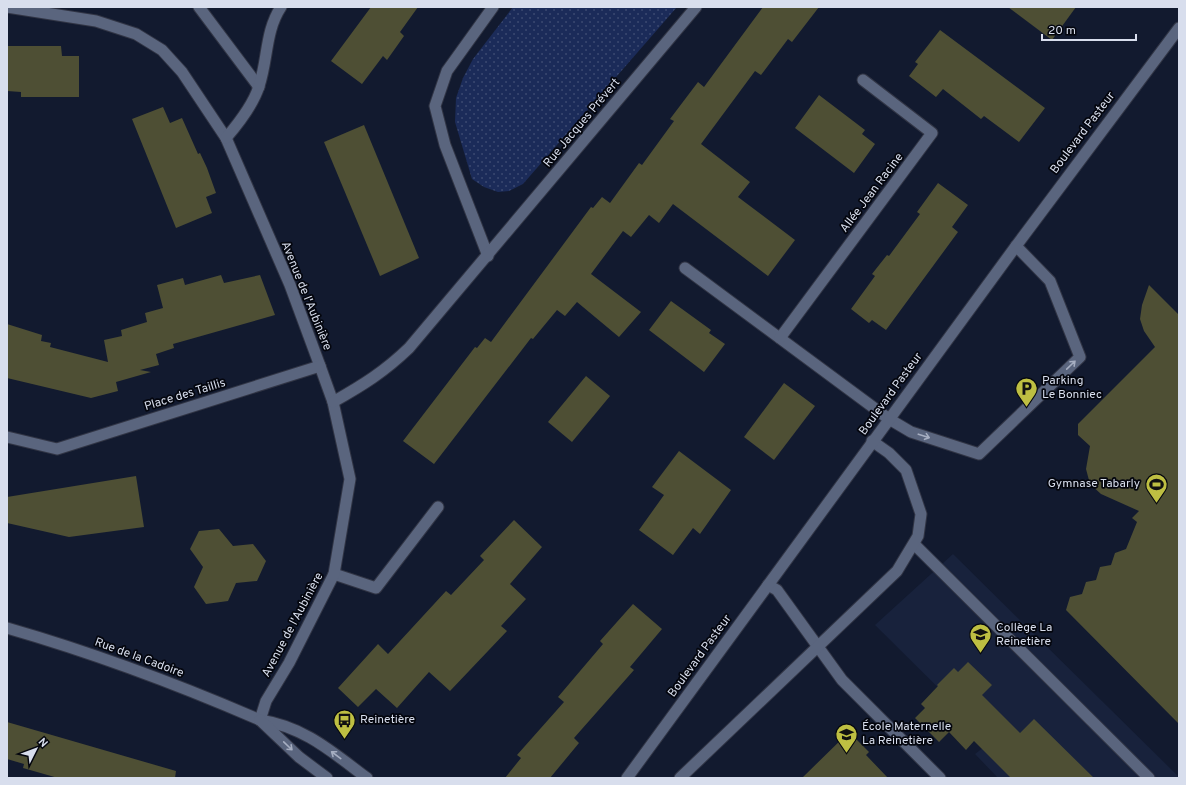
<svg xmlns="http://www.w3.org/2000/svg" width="1186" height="785" viewBox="0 0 1186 785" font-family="Overpass,sans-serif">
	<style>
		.built { fill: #18223c }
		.grass { fill: url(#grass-dots) }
		.building { fill: #4e4f34 }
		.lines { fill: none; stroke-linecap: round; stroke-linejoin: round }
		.service-casing { stroke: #313545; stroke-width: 13 }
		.minor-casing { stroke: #313545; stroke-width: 13 }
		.service { stroke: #5a657e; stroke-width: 11 }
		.minor { stroke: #5a657e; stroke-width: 11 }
		.oneway { stroke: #a6aec1 }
		.labels { text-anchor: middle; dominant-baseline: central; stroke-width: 3.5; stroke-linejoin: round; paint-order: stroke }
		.street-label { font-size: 12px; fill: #d8deed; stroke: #04060e }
		.poi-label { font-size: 12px; fill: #d8deed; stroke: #04060e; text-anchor: start }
	</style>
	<defs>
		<pattern id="grass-dots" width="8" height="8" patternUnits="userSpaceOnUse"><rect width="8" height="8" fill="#1b2b59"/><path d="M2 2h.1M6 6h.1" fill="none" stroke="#3b4971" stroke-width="1.8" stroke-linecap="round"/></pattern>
	</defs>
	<rect width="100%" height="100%" fill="#121a2f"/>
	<polygon class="built" points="953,554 1179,777 1179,778 998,778 975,754 992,741 875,625"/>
	<polygon class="grass" points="513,7 677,7 523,184 509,191 498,192 484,187 472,179 455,122 456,98 463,78 473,59"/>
	<g class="building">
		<polygon points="371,7 418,7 400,32 404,36 387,60 383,56 362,84 331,61"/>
		<polygon points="763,7 819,7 792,42 788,39 761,75 755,71 701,144 750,182 738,197 795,240 768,276 673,204 659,223 649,215 631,237 623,231 591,274 641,312 619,337 577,302 565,316 557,310 533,339 531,338 434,464 403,441 475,347 477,348 485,338 491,342 591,207 593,208 602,197 610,203 639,163 642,165 674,121 670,119 698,82 704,87"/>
		<polygon points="1008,7 1076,7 1052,40"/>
		<polygon points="940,30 1045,108 1019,142 984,116 981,119 943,89 936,97 909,76 918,64 915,62"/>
		<polygon points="7,46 61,46 62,56 79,56 79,97 21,97 21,92 7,91"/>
		<polygon points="819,95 865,130 862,134 875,144 854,173 795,128"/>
		<polygon points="163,107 170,123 182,118 198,154 200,153 207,168 216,193 206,197 212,213 176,228 132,119"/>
		<polygon points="364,125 419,258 380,276 324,142"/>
		<polygon points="938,183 968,205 952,227 958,232 886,330 872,320 869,323 851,309 875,276 872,274 887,255 889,256 920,214 917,212"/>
		<polygon points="221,275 224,283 260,275 275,315 173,344 174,348 156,354 159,365 140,370 151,372 116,382 118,391 91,398 7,378 7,324 42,335 41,341 51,343 50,347 108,362 104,340 122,336 121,330 147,322 145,313 163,308 157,285 183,278 185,285"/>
		<polygon points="1149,285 1179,315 1179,724 1066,610 1070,597 1082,594 1086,582 1096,580 1100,567 1111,565 1115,553 1126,549 1137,522 1132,518 1139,511 1101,494 1090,484 1086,469 1090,446 1078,435 1078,424 1155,347 1144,331 1140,319 1142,305"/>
		<polygon points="671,301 711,330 709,333 725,344 704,372 649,330"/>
		<polygon points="586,376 610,396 572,442 548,422"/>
		<polygon points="784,383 815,406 774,460 744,437"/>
		<polygon points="679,451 731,490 700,534 693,528 673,555 639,530 664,495 652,487"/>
		<polygon points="136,476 144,527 69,537 7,523 7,497"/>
		<polygon points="514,520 542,547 510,584 526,599 501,626 507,631 450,691 429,672 397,708 376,689 358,707 338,688 378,644 388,654 446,591 451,595 484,560 480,556"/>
		<polygon points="219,529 233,546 253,544 266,561 257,581 236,583 228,601 206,604 194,587 203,567 190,549 199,531"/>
		<polygon points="633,604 662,629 630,667 634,670 574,738 579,743 550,778 505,778 521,758 517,755 564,702 558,697 603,644 600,641"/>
		<polygon points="968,662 992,685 982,695 1020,733 1034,719 1094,778 1011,778 974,741 966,750 949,732 939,742 915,718 925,708 921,704 938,686 937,685 954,668 958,672"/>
		<polygon points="7,722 176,771 175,778 58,778 23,768 24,764 7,759"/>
		<polygon points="849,732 869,752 866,755 888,778 802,778"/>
	</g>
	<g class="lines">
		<defs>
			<g id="service">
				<polyline points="889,419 911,432 979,454 1080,357 1050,281 1016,246"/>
				<polyline points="914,544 1149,778"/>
				<polyline points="334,574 376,588 438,507"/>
				<polyline points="768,585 777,590 842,680 940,778"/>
				<polyline points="680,778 897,571 918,536 921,514 906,470 889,453 872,441"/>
			</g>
			<g id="minor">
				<polyline points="7,7 96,21 136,34 162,50 182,72 226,138 290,285 320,366 333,402 350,479 334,574 289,663 266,701 260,720"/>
				<polyline points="199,7 259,87"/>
				<path d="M226,138C238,124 254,103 259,86C268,60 265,31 281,7"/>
				<polyline points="488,256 445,145 435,106 447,71 493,7"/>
				<polyline points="685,268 889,419"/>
				<polyline points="780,338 932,133 863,80"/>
				<path d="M333,402C363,385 384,372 409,348L696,7"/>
				<polyline points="7,437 57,449 320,366"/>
				<path d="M7,628C94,653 177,684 260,720C305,727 332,752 367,778"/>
				<polyline points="260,720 299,757 327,778"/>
				<polyline points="627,778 1016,246 1179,28"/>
			</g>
		</defs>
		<use href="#service" class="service-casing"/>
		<use href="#minor" class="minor-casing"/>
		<use href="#service" class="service"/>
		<use href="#minor" class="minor"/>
	</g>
	<defs><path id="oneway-shaft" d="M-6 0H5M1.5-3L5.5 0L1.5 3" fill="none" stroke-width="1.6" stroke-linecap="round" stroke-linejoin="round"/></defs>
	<g class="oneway">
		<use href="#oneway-shaft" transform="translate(1071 365) rotate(-44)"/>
		<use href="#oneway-shaft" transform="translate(924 436) rotate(18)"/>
		<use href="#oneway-shaft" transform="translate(288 746) rotate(44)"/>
		<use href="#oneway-shaft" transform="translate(336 755) rotate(-143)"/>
	</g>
	<defs>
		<symbol id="parking-pin" viewBox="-11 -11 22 30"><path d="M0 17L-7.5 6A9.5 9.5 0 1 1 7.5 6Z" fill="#bebf42" stroke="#04060e"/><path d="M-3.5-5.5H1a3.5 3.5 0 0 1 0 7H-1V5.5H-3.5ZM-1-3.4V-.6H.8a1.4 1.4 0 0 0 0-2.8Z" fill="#111"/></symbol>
		<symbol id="stadium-pin" viewBox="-11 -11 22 30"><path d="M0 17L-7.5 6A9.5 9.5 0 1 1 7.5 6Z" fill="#bebf42" stroke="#04060e"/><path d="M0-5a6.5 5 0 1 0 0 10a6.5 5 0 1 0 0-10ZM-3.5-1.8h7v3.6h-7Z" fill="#111"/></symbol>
		<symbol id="school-pin" viewBox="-11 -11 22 30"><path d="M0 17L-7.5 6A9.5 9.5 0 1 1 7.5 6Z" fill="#bebf42" stroke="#04060e"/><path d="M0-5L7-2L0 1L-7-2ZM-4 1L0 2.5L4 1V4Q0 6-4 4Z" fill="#111"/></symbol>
		<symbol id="bus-pin" viewBox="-11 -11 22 30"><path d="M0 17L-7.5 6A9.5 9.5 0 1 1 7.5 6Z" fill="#bebf42" stroke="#04060e"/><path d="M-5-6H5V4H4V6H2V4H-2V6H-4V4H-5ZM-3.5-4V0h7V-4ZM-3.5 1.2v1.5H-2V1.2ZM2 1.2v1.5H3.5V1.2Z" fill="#111"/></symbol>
	</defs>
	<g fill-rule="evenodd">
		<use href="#parking-pin" x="1014" y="376" width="25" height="34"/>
		<use href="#stadium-pin" x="1144" y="472" width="25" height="34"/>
		<use href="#school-pin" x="968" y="622" width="25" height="34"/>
		<use href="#bus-pin" x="332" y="708" width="25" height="34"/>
		<use href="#school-pin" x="834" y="722" width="25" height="34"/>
	</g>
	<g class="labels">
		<g class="street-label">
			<text transform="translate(582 123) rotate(-50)">Rue Jacques Prévert</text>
			<text transform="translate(1083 133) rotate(-53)">Boulevard Pasteur</text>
			<text transform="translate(872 193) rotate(-53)">Allée Jean Racine</text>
			<text transform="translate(306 296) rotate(68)">Avenue de l'Aubinière</text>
			<text transform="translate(891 394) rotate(-54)">Boulevard Pasteur</text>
			<text transform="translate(185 395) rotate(-17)">Place des Taillis</text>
			<text transform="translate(293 625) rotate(-62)">Avenue de l'Aubinière</text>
			<text transform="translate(700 656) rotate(-54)">Boulevard Pasteur</text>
			<text transform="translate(139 658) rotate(20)">Rue de la Cadoire</text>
		</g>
		<g class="poi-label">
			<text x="1042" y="381">Parking<tspan x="1042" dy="14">Le Bonniec</tspan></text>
			<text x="1140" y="484" text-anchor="end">Gymnase Tabarly</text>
			<text x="996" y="628">Collège La<tspan x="996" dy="14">Reinetière</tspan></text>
			<text x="360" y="720">Reinetière</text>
			<text x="862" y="727">École Maternelle<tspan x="862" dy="14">La Reinetière</tspan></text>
		</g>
	</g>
	<rect width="1186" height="785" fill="none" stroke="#d8deed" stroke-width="16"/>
	<g transform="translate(36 749) rotate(48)" stroke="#04060e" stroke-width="3" paint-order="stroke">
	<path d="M0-3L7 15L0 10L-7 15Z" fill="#d8deed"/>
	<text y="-6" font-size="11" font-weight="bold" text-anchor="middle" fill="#d8deed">N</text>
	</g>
	<path d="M1042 34v6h94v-6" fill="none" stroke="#d8deed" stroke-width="2"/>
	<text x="1048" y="34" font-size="12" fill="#d8deed" stroke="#04060e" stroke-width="3" paint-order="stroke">20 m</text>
</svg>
